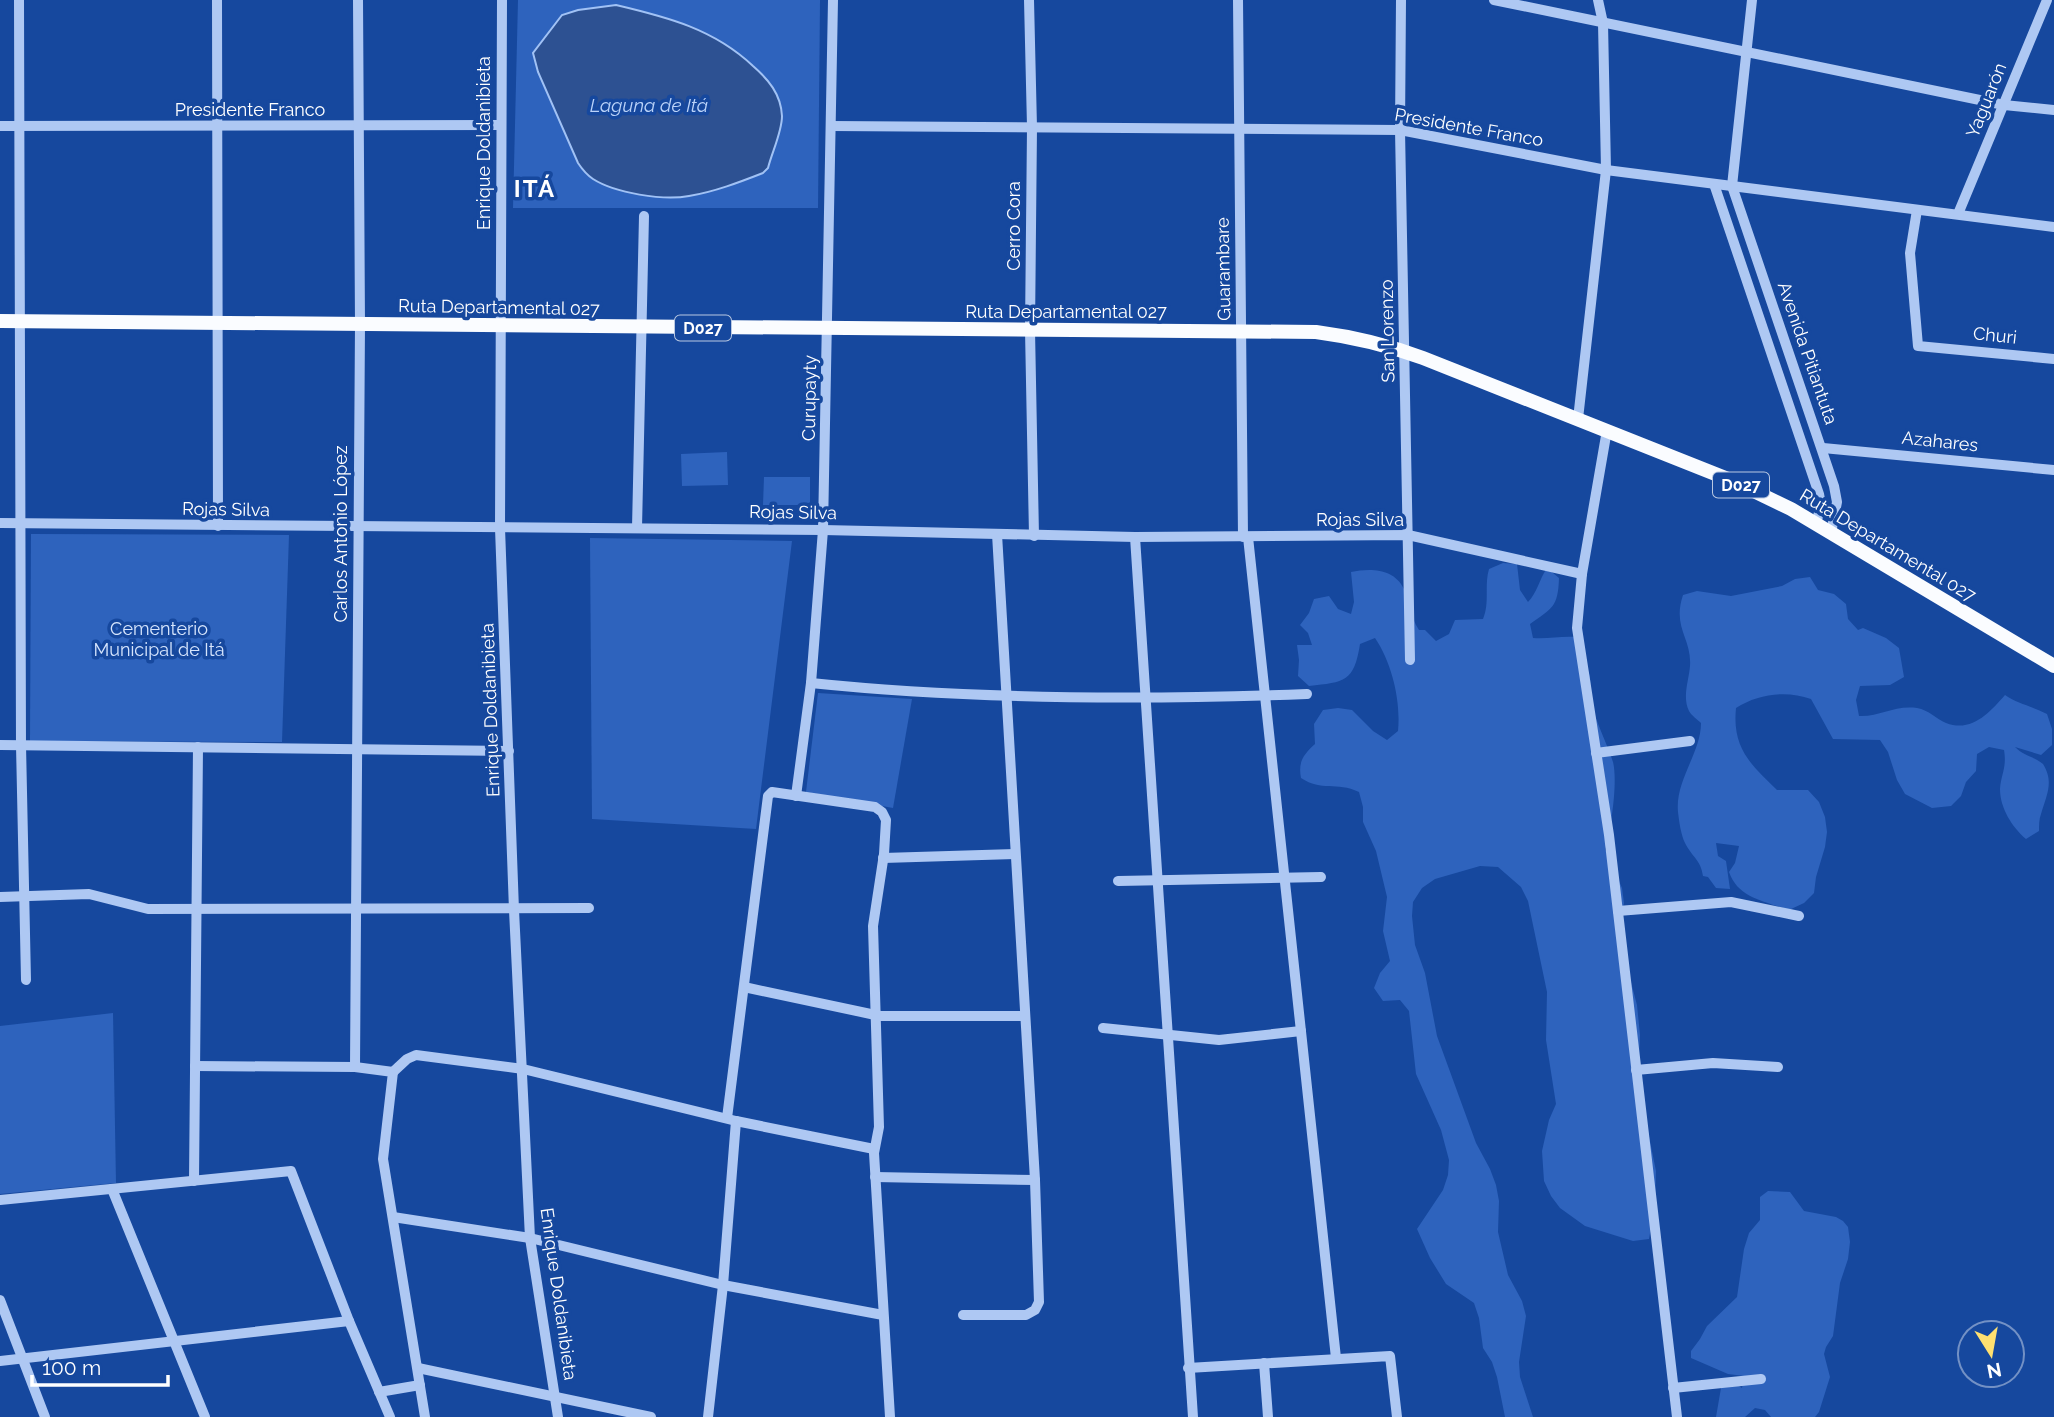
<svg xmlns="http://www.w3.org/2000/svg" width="2054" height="1417" viewBox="0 0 2054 1417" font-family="Raleway,sans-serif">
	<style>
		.green { fill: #2e63bd }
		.water { fill: #2d5192; stroke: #a1c2f5; stroke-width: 2 }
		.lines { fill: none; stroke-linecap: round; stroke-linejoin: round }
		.minor { stroke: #aec8f3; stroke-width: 10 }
		.major { stroke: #fafcff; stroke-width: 14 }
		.labels { text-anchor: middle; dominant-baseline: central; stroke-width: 7; stroke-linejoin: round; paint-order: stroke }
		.shield { fill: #16489e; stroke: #b9c8e2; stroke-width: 2 }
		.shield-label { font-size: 16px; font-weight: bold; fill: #fff }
		.street-label { font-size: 18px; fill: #fff; stroke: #16489e }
		.park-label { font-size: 18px; fill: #d6e5fd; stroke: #16489e }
		.water-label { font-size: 19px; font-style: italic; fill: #bbd3f9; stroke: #16489e }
		.district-label { font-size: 24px; font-weight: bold; letter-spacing: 2px; fill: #fff; stroke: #16489e }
	</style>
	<rect width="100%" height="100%" fill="#16489e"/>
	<g class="green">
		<polygon points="518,0 820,0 818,208 513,208"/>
		<polygon points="727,452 728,485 682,486 681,454"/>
		<polygon points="764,477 810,477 810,505 763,505"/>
		<polygon points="31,534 289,535 282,742 30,741"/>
		<polygon points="590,538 792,541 756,829 592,819"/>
		<path d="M1503,563L1517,564L1520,590L1528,602C1537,593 1539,580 1547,568L1559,578C1558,608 1552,608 1530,624L1533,638C1548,639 1561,636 1576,637C1577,654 1584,659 1589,673C1592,682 1589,695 1592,705C1597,725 1607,743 1613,762C1618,782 1611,829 1605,849L1622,888L1624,903L1618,933L1637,1005L1640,1035L1638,1082L1656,1171L1655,1205L1649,1239L1633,1241L1585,1226L1560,1208L1551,1196L1544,1181L1542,1151L1549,1120L1556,1104L1546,1040L1547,992L1528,901L1521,887L1498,867L1480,866L1435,879L1422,888L1413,902L1412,916L1415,945L1425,973L1437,1036L1476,1143L1490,1169L1496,1185L1499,1201L1498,1232L1508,1275L1522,1301L1526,1316L1519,1362L1520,1377L1533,1417H1505L1497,1377L1492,1362L1483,1348L1479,1318L1474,1303L1446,1284L1430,1258L1417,1229L1443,1190L1448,1175L1449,1160L1441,1130L1416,1074L1409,1011L1400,1000L1383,1001L1374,988L1380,973L1390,961L1383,931L1387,897L1376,851L1363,822V807L1359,792C1336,781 1322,792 1301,778C1298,762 1303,755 1315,744L1314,724L1323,710L1338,708L1352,710L1373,731L1387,740L1398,731C1401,701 1392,663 1375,638L1360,644C1354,682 1345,682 1309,686L1298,676L1299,660L1297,645H1312L1308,633L1300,625L1309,613L1314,599L1329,596L1338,609L1351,614L1354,602L1351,572C1370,568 1394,568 1404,589C1411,602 1409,615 1419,630H1425L1436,641L1449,634L1455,620L1483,619C1490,602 1484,586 1489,569Z"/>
		<path d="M1810,577L1818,590L1834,594L1846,604L1848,619L1858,630L1863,628L1886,638L1899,648L1904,677L1890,685L1860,686L1856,700L1859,716C1880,717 1894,705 1917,708C1929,710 1936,719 1946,723C1972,733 1990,712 2005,695C2018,704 2032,706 2047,714L2052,729V745L2041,755L2015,747C2025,757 2034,756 2043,764C2054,782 2047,794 2041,814C2039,819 2039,825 2039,831L2026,839C2012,827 2000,808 2000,789C2001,774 2007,768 2004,750L1989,747L1977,754L1976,771L1966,782L1961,796L1951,806L1932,808L1905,794L1897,780L1888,752L1880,740L1833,739L1811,699C1786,690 1758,694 1736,708C1732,748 1750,764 1777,790H1808L1819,802L1825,817L1827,832L1825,847L1816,877L1814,893L1804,903L1789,910C1764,901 1738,898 1729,872L1735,863L1739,846L1716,843L1718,856L1726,861L1730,889L1716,888L1708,877L1703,876C1701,860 1692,857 1685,843C1681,835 1679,821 1678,812C1675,780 1701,753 1701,723C1698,720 1691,715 1689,711C1682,697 1689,680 1690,666C1692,638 1672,628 1683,595L1697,591L1731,596L1782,586L1795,579Z"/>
		<polygon points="818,693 912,699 893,808 806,792"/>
		<polygon points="113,1013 116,1183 0,1194 0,1026"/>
		<polygon points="1768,1191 1790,1192 1804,1211 1836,1217 1843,1221 1848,1227 1850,1242 1848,1259 1840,1283 1833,1336 1826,1347 1824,1354 1830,1377 1819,1412 1815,1417 1771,1417 1765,1410 1755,1408 1745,1417 1716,1417 1721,1388 1736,1384 1742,1388 1744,1376 1728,1374 1691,1358 1691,1351 1700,1339 1707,1326 1737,1297 1744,1249 1749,1233 1760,1220 1760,1197"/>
	</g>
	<path class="water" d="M616,5C667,17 714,29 753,66C768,79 781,94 782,116C782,132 772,152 768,168L763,173C740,182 714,192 689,196C663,201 615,193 593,179C587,175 582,169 578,163L538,72L533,53L562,15L578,10Z"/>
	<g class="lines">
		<g class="minor">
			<polyline points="19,0 21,745 26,980"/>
			<polyline points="217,0 218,526"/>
			<polyline points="502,0 500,528 514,910 530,1238 558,1417"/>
			<polyline points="1029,0 1032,127 1030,330 1034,536"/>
			<polyline points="1238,0 1243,537"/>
			<polyline points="1401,0 1400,130 1410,660"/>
			<polyline points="1494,0 2004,105 2054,110"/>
			<polyline points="1752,0 1732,186 1834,486 1837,502 1831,533"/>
			<polyline points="0,126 500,125"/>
			<polyline points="831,126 1400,130 1606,170 2054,227"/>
			<polyline points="1714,184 1819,494 1821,505 1816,524"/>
			<polyline points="1917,210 1910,253 1918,346 2054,359"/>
			<polyline points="1958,214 2047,0"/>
			<polyline points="1578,419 1606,170 1603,23 1598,0"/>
			<polyline points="1607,430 1582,574 1577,628 1609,835 1677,1417"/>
			<polyline points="1823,448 2054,470"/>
			<polyline points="0,523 823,530 1135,537 1408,535 1582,574"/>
			<polyline points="637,528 644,216"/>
			<polyline points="1135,537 1193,1417"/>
			<polyline points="1248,537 1336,1358"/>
			<path d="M811,683C974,700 1143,700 1307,694"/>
			<polyline points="0,745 509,751"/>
			<polyline points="1596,753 1690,741"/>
			<polyline points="796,796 811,683 823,530 833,0"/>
			<polyline points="883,858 1015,854"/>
			<polyline points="1118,881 1321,877"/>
			<polyline points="0,897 89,894 148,909 589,908"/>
			<polyline points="1618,911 1731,902 1799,916"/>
			<polyline points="744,987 880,1016 1025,1016"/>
			<polyline points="1103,1028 1219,1040 1301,1031"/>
			<polyline points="195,1066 355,1067 393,1072 383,1159 425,1417"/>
			<polyline points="355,1067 360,324 358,0"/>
			<polyline points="1636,1070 1713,1063 1778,1067"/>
			<polyline points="393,1072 407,1059 416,1055 523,1069 736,1121 874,1149"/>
			<polyline points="727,1118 768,796 772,792 875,807 882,812 886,820 884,854 873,926 879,1127 874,1153 890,1417"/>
			<polyline points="875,1177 1035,1180"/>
			<polyline points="194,1181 198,747"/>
			<polyline points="112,1189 205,1417"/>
			<polyline points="0,1200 291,1171 349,1321 390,1417"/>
			<polyline points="393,1217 530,1238 723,1285 883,1315"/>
			<polyline points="0,1300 45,1417"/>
			<polyline points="963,1315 1026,1315 1035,1310 1039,1302 1035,1180 997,534"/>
			<polyline points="0,1361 349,1321"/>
			<polyline points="1264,1363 1268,1417"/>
			<polyline points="418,1368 651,1417"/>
			<polyline points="1188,1368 1390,1356 1397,1417"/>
			<polyline points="1673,1388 1761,1379"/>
			<polyline points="379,1392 420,1385"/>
			<polyline points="708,1417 723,1285 736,1121"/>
		</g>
		<path class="major" d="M0,321L1316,332C1354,337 1388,345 1423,358L1733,481L1791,509L2054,666"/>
	</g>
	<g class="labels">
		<g class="shield">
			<rect x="675" y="315.5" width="56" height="25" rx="5"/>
			<rect x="1713" y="472.5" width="56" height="25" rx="5"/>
		</g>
		<g class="shield-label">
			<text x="703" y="328">D027</text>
			<text x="1741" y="485">D027</text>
		</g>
		<g class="street-label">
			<text transform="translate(1986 100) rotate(-68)">Yaguarón</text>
			<text x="250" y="109">Presidente Franco</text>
			<text transform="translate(1469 127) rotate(10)">Presidente Franco</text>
			<text transform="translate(483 143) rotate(-90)">Enrique Doldanibieta</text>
			<text transform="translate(1013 226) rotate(-90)">Cerro Cora</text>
			<text transform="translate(1223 269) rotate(-91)">Guarambare</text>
			<text transform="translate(499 307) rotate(1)">Ruta Departamental 027</text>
			<text x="1066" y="311">Ruta Departamental 027</text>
			<text transform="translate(1387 331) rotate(-91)">San Lorenzo</text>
			<text transform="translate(1995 335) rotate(6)">Churi</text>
			<text transform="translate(1808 353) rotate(71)">Avenida Pitiantuta</text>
			<text transform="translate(809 398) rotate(-89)">Curupayty</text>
			<text transform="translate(1940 441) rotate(6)">Azahares</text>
			<text transform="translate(226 509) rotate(1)">Rojas Silva</text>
			<text transform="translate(793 512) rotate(1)">Rojas Silva</text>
			<text x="1360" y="519">Rojas Silva</text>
			<text transform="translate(340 534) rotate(-90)">Carlos Antonio López</text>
			<text transform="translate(1888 545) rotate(31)">Ruta Departamental 027</text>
			<text transform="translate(490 710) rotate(-92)">Enrique Doldanibieta</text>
			<text transform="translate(559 1294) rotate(82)">Enrique Doldanibieta</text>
		</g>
		<g class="park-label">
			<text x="159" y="628">Cementerio<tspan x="159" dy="21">Municipal de Itá</tspan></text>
		</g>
		<g class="water-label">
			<text x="649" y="105">Laguna de Itá</text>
		</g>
		<g class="district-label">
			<text x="535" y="188">ITÁ</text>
		</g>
	</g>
	<g transform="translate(1991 1354) rotate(169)"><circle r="33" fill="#16489e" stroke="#7391c5" stroke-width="2"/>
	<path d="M0-5L12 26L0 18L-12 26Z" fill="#ffe070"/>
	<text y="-10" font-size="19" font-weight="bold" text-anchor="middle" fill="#ffffff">N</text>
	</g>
	<path d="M32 1375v10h136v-10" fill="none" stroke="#ffffff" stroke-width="3.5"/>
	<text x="42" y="1375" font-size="21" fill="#ffffff" stroke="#16489e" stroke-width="5" paint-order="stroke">100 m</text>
</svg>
